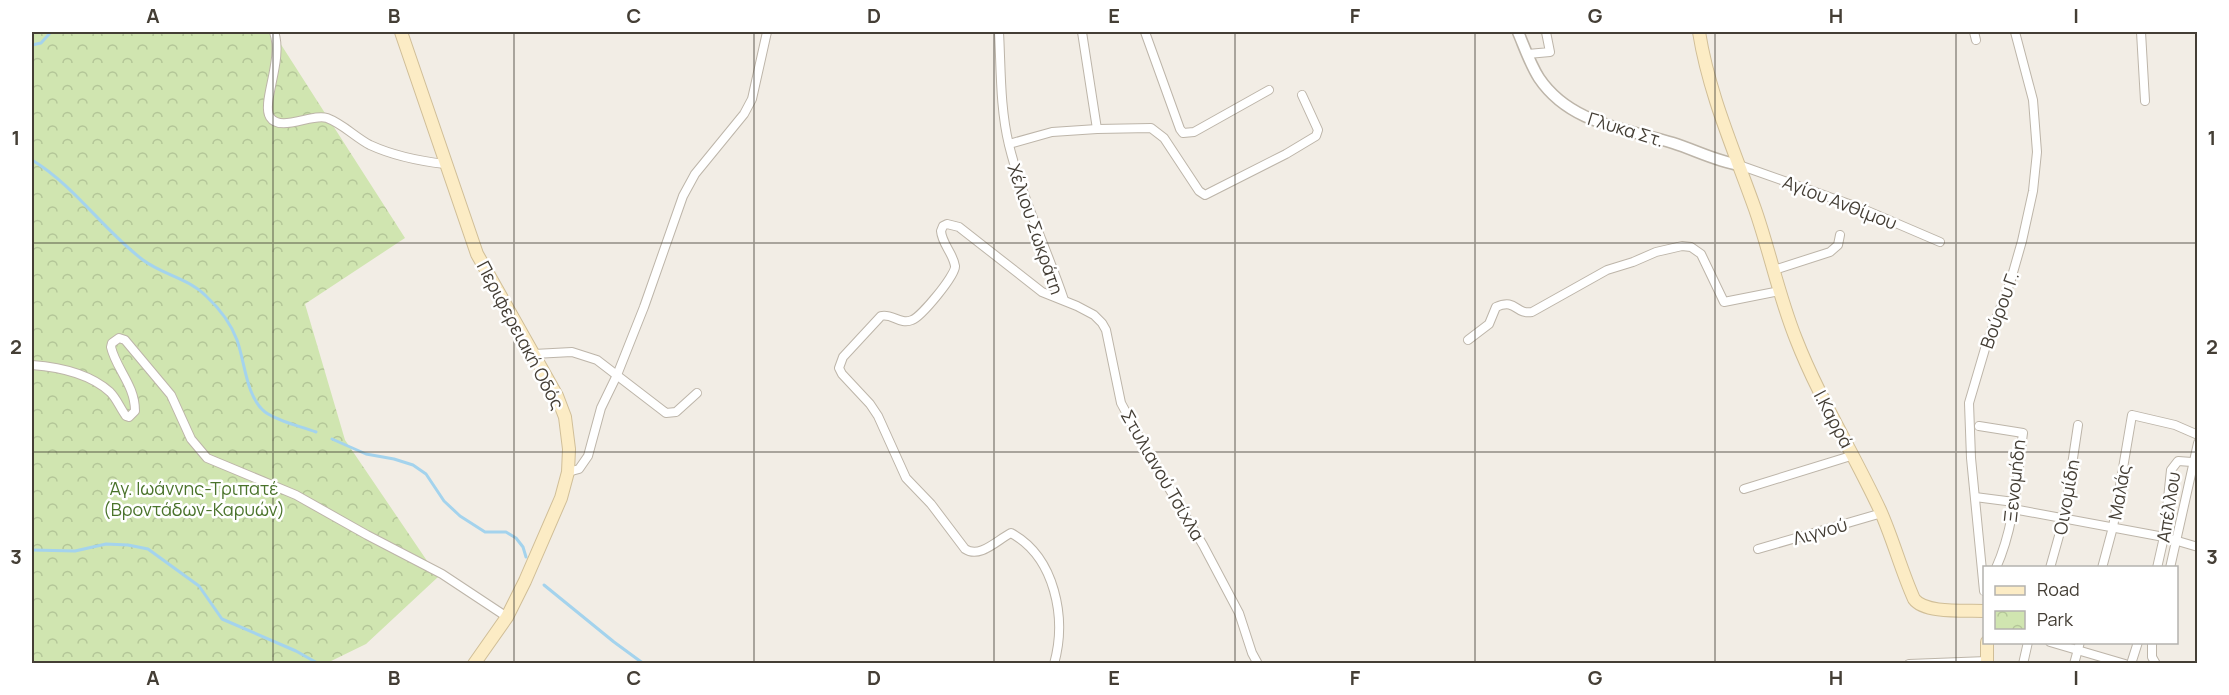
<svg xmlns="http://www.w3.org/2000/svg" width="2229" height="695" viewBox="0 0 2229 695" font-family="Manrope,sans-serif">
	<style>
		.park { fill: url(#park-crowns) }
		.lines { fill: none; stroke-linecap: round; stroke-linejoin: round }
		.stream { stroke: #a4d3ed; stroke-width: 3 }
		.minor-casing { stroke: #bdb5a9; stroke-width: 10 }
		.tertiary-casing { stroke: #bdb5a9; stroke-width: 13 }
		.secondary-casing { stroke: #d0be97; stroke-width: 14 }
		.minor { stroke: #fff; stroke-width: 8 }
		.tertiary { stroke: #fff; stroke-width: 10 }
		.secondary { stroke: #fcecc5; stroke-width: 12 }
		.grid { fill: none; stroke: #443e35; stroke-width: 1.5; stroke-opacity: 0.55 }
		.labels { text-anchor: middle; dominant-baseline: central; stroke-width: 5; stroke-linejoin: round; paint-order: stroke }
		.street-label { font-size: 18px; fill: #443e35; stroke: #fff }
		.park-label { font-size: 18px; fill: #4a732b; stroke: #fff }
		.neatline { fill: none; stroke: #443e35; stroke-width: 2 }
		.grid-label { font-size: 20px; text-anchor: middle; font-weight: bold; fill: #443e35 }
	</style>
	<defs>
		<pattern id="park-crowns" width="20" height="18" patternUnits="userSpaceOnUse" patternTransform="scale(1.5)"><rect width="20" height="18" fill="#d0e5b0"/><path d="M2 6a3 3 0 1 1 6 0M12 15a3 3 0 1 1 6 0" fill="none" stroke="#b4c698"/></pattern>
	</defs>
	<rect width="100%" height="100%" fill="#f2ede5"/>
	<polygon class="park" points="32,32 273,32 405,238 305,304 345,440 438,577 366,644 327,663 32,663"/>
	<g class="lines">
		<g class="stream">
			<polyline points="32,45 41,43 51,32"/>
			<path d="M32,160C75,186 103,230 143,260C163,275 188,278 206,296C219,308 231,324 237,340C245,362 246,397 265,412C279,422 300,426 316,432"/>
			<polyline points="332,439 366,454 394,459 413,465 426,474 444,501 460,516 485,532 506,532 516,538 523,547 526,557"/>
			<polyline points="32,550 75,551 106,544 128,545 148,549 199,586 222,619 296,651 319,664"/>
			<polyline points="544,585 614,642 644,664"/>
		</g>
		<defs>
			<g id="minor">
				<path d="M274,32C284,59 261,103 270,117C280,133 312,113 327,118C343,124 355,137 370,145C394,156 419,161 445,164"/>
				<path d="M999,32C1001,69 1000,108 1009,145C1022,198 1047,249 1064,300"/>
				<polyline points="1082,32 1097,129"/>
				<polyline points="1145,32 1180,129 1183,133 1194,132 1269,90"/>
				<polyline points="1974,32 1976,40"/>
				<polyline points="2141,32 2145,101"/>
				<polyline points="1528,54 1550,52 1546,32"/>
				<polyline points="1009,144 1052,132 1097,129 1151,128 1164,138 1199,191 1205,195 1286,154 1316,136 1318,130 1302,95"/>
				<polyline points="1739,165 1863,209 1940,242"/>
				<polyline points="1774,270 1830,252 1838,245 1840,235"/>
				<path d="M1468,340L1489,324L1496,307C1517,298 1515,315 1532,312L1607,270L1633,262L1656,252L1682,246L1691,247L1701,254L1724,302L1780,291"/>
				<polyline points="534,354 572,352 597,360 666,413 676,412 697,393"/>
				<path d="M32,365C59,367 89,373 110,392C117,399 120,408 126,416L129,417L135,411C135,385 116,369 111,347L112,343L119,338L125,340L171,395L191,439L207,458L296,495L367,535L442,574L507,617"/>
				<path d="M1979,426L2023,433C2017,478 2015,526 1996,568"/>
				<polyline points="568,472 579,469 588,456 601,408 617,375 644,307 683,196 695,174 744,114 752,99 767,32"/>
				<polyline points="1744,489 1854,455"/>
				<polyline points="1975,497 2014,502"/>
				<polyline points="2013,509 2164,537 2198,547"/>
				<polyline points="1758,549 1882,513"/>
				<polyline points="2050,568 2064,518 2078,425"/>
				<polyline points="2102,568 2113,527 2132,415 2175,425 2198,435"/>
				<polyline points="2157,568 2164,537 2171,470 2178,461 2192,462"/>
				<polyline points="2170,568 2198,443"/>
				<polyline points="1984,591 1971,458 1969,403 1987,342 2010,283 2022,241 2033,191 2037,152 2033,100 2015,32"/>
				<polyline points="2050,642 2125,664"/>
				<polyline points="2152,642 2152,657 2156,664"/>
				<path d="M1054,664C1067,618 1055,557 1011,533C997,540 980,559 965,549L931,504L906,478L878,416L870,404L842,374L839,368L843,357L881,316C892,313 900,325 912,320C921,317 956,275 955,266C953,253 942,244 941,231L943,226L947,224L959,227L1042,292L1077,306L1094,315L1102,323L1106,330L1121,403L1149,455L1203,545L1239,613L1252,653L1258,664"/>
				<polyline points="1909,664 1987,661"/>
				<polyline points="2023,664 2028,642"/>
				<polyline points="2074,664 2080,642"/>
				<polyline points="2131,664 2138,642"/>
			</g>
			<path id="tertiary" d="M1518,32C1524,46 1530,64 1539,78C1570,124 1624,128 1673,143C1695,150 1716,161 1739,165"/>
			<g id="secondary">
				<polyline points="401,32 477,254 557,396 565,417 569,449 568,472 561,498 525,581 507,617 474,664"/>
				<path d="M1699,32C1709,94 1734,150 1755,209C1770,252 1779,297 1796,339C1819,398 1853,452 1880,510C1893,539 1901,570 1914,599C1925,614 1967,610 1984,611"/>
				<polyline points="1987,642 1987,664"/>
			</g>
		</defs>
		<use href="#minor" class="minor-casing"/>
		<use href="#tertiary" class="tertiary-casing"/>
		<use href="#secondary" class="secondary-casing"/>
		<use href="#minor" class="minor"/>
		<use href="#tertiary" class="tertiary"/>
		<use href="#secondary" class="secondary"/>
	</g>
	<path class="grid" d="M273,32V664M514,32V664M754,32V664M994,32V664M1235,32V664M1475,32V664M1715,32V664M1956,32V664M32,243H2198M32,452H2198"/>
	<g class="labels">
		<g class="street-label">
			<text transform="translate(1626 129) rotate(17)">Γλυκα Στ.</text>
			<text transform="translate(1840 202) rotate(21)">Αγίου Ανθίμου</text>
			<text transform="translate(1036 229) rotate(71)">Χέλιου Σωκράτη</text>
			<text transform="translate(1999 310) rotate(-70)">Βούρου Γ.</text>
			<text transform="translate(521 335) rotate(62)">Περιφερειακή Οδός</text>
			<text transform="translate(1834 419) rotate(62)">Ι.Καρρά</text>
			<text transform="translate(1163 475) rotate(60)">Στυλιανού Τσίχλα</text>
			<text transform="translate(2014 481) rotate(-84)">Ξενομήδη</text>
			<text transform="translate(2119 492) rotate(-80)">Μαλάς</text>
			<text transform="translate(2066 497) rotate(-80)">Οινομίδη</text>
			<text transform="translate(2168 507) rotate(-81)">Απέλλου</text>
			<text transform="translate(1820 531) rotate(-16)">Λιγνού</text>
		</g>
		<g class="park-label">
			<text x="194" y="488">Άγ. Ιωάννης-Τριπατέ<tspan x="194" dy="21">(Βροντάδων-Καρυών)</tspan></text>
		</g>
	</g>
	<rect width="2229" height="695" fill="none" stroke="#ffffff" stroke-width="66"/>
	<rect x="1983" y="566" width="195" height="78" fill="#ffffff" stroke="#b4b2ae" stroke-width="1.5"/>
	<rect x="1995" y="586" width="30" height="9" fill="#fcecc5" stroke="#b4b2ae" stroke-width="1.5"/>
	<text x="2037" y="596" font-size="18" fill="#443e35">Road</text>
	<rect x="1995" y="611" width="30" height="18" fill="url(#park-crowns)" stroke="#b4b2ae" stroke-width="1.5"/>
	<text x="2037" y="626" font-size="18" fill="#443e35">Park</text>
	<rect x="33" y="33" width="2163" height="629" class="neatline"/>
	<g class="grid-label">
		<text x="153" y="23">A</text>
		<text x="394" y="23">B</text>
		<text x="634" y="23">C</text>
		<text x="874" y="23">D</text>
		<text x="1114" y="23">E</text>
		<text x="1355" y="23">F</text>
		<text x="1595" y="23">G</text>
		<text x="1836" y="23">H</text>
		<text x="2076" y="23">I</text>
		<text x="16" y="145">1</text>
		<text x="2212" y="145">1</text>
		<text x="16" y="354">2</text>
		<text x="2212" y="354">2</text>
		<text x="16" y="564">3</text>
		<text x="2212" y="564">3</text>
		<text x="153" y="685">A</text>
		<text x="394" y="685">B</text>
		<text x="634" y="685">C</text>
		<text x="874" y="685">D</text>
		<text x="1114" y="685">E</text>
		<text x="1355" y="685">F</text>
		<text x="1595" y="685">G</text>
		<text x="1836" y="685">H</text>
		<text x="2076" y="685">I</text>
	</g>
</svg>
